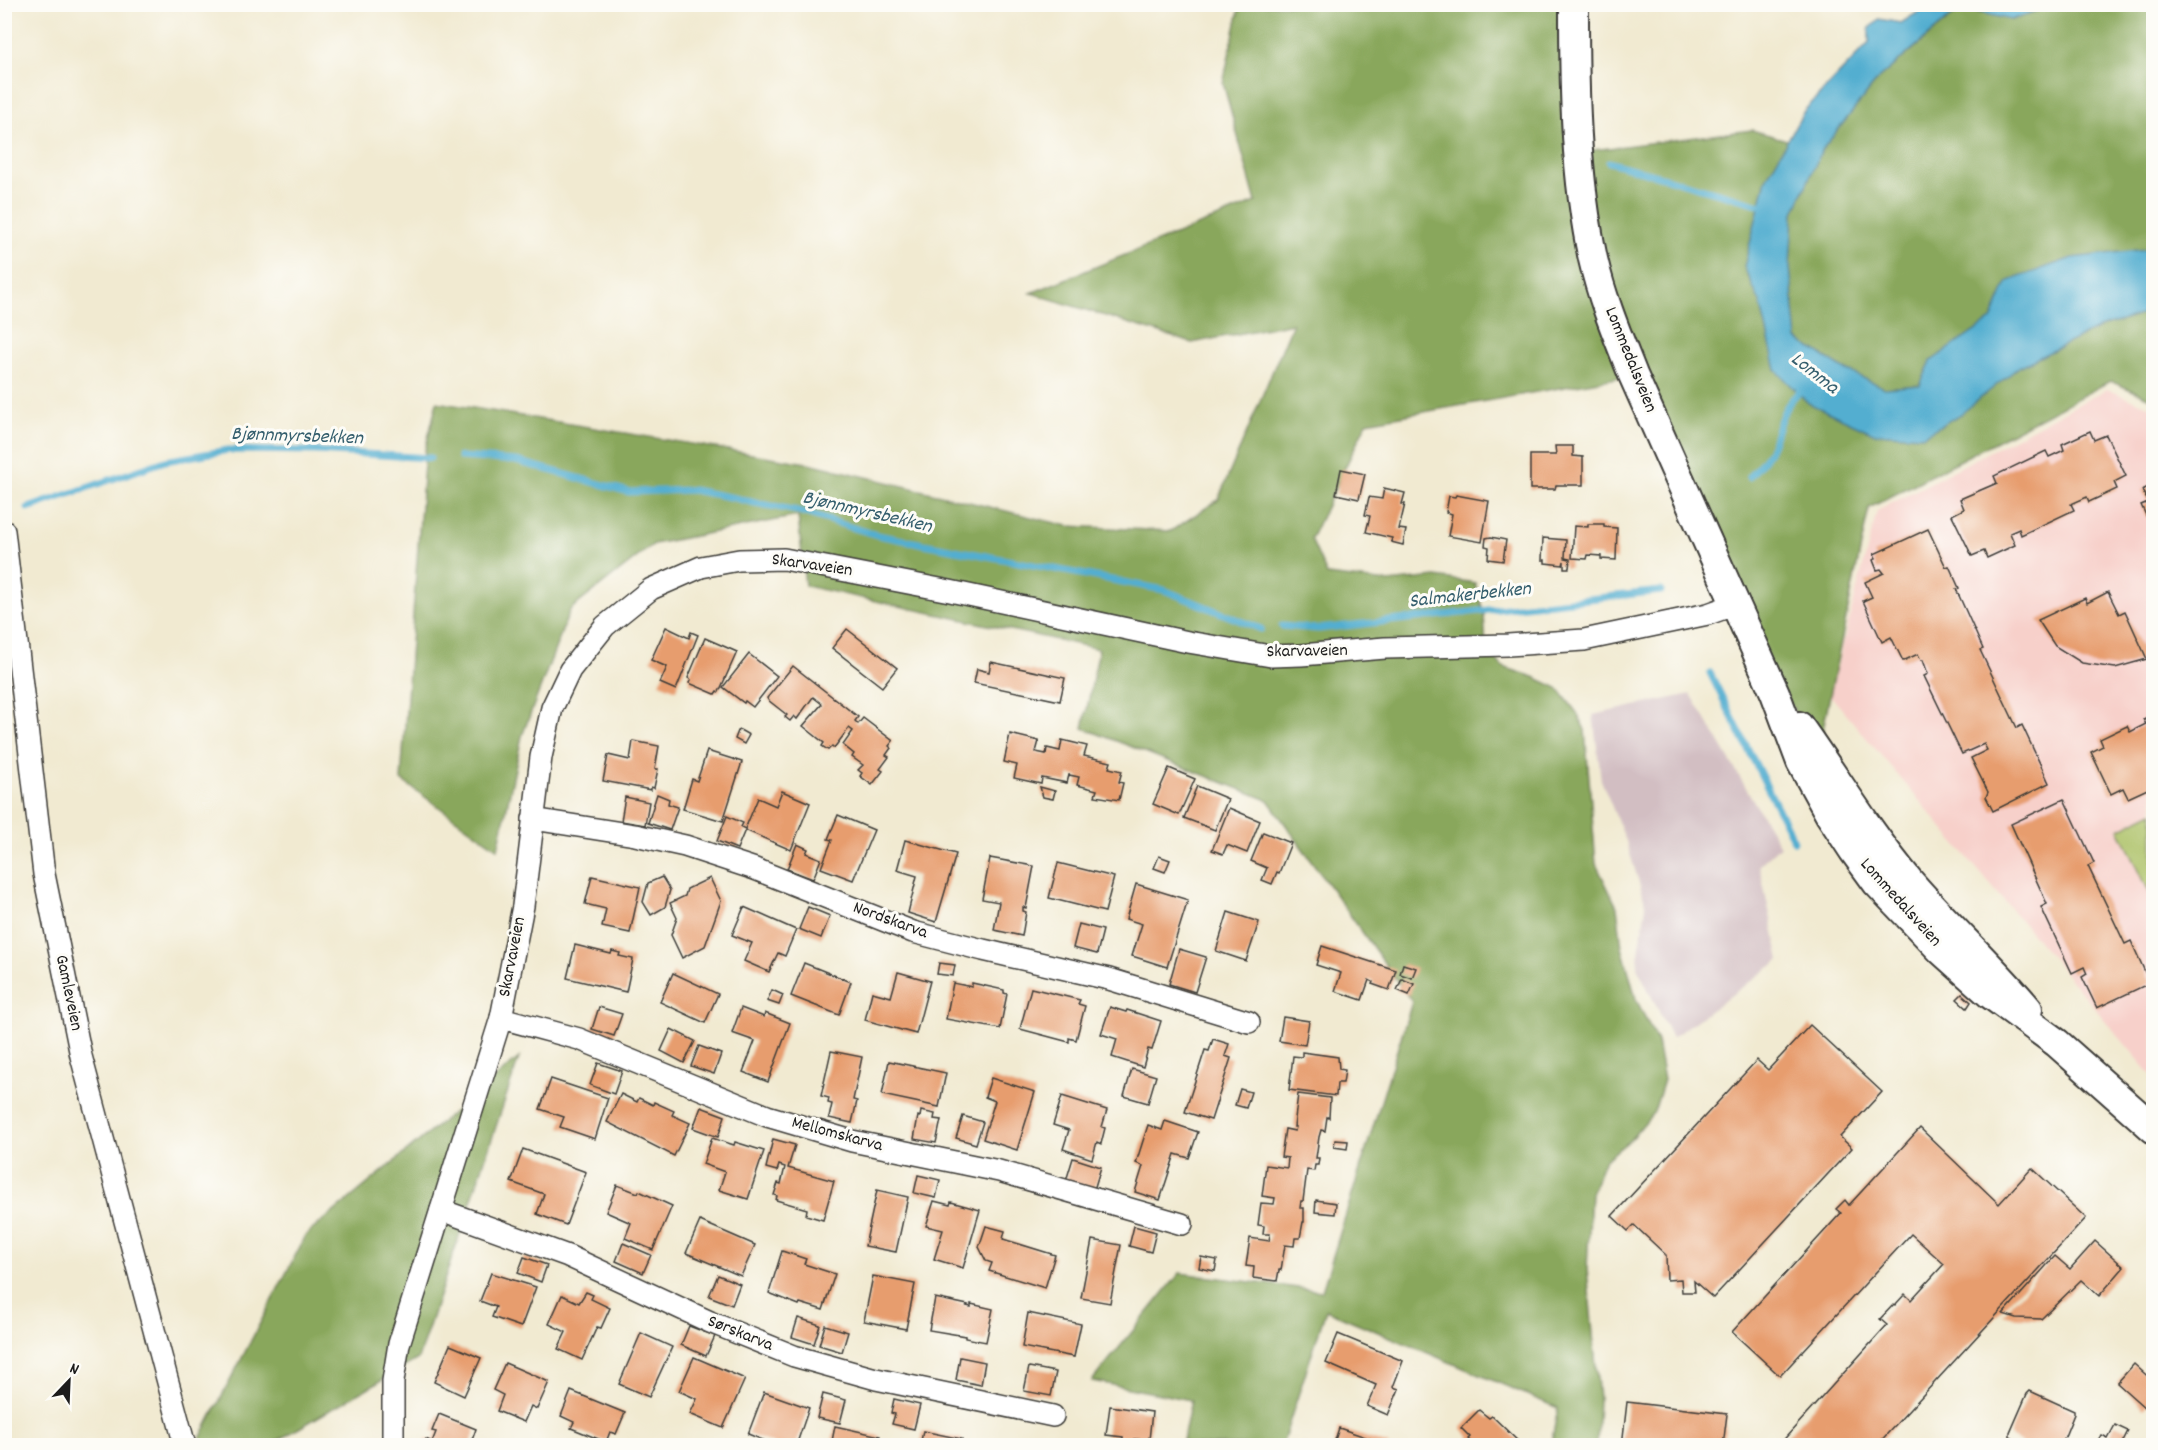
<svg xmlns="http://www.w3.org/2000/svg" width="2158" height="1450" viewBox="0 0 2158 1450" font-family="Dekko,sans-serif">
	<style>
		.built { fill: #f7d0ca }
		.industrial { fill: #d2bec2 }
		.green { fill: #acc166; stroke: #646e41; stroke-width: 1.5 }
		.forest { fill: #89a75b; stroke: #52623c; stroke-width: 1.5 }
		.water { fill: #52aed0; stroke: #376576; stroke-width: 1.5 }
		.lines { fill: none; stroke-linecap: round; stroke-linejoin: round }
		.stream { stroke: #52aed0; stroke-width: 7 }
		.building { fill: #e79d6e }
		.minor-casing { stroke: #3c3b37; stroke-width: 24 }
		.secondary-casing { stroke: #3c3b37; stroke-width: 32 }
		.minor { stroke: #fff; stroke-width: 21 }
		.secondary { stroke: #fff; stroke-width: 28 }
		.labels { text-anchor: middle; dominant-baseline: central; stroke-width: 6; stroke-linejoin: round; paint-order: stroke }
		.street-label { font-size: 18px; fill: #1c1c1c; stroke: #fdfcf7 }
		.water-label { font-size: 20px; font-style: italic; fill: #345e6d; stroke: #fdfcf7 }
	</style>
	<rect width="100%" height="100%" fill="#fdfcf7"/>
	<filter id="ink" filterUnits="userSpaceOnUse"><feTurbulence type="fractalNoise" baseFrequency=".0167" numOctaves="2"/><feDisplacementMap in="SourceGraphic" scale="12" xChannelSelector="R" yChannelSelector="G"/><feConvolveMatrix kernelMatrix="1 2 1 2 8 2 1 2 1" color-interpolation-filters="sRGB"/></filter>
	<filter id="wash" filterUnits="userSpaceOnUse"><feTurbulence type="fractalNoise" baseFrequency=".008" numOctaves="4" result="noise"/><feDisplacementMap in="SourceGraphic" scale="24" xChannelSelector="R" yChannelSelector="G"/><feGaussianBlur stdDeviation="1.35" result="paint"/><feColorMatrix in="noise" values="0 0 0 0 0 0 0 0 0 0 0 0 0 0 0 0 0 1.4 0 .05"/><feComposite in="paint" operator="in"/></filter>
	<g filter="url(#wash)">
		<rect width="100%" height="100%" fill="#f1ead1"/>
		<polygon class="built" points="2107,389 2153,408 2153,1077 1830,695 1877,511"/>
		<polygon class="industrial" points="1691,694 1780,846 1759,865 1780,960 1672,1038 1637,967 1646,905 1626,841 1601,780 1593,715"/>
		<polygon class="green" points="2153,812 2153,900 2119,829"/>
		<g class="forest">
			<polygon points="1240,5 1573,5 1577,152 1752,130 1821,150 1879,78 1956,13 1969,10 2011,20 2041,9 2046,5 2153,5 2153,399 2110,381 1869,508 1818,753 1739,612 1633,375 1367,422 1311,539 1327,575 1388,582 1436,577 1475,583 1484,614 1486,648 1503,667 1534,677 1558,688 1577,713 1585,730 1596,864 1617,907 1622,947 1636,999 1657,1041 1664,1080 1654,1112 1630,1140 1604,1161 1591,1194 1587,1269 1599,1399 1597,1445 1551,1445 1558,1408 1326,1310 1282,1445 1182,1445 1191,1400 1092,1381 1180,1273 1322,1291 1412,1002 1268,800 1083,728 1099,649 805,586 798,516 654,544 570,610 522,736 498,849 401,780 425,450 437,402 813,464 1068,526 1171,531 1218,500 1293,323 1192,343 1031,293 1256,202 1223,83"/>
			<polygon points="519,1058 418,1359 275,1442 275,1445 196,1446 306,1235"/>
		</g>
		<polygon class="water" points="1931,4 2046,5 2041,9 2011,20 1969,10 1955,13 1879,78 1822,150 1793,215 1790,267 1797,339 1842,368 1884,388 1920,385 1931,361 1991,320 2008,281 2072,258 2153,248 2153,311 2099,328 2019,367 1961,414 1922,436 1873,433 1808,403 1776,370 1760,302 1744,267 1766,179 1804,111 1869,43 1869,29 1879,19 1901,23"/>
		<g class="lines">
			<g class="stream">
				<polyline points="1609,162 1768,207"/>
				<polyline points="460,457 516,461 629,492 692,490 735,498 755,503 798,511 877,535 1164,590 1261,629"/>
				<path d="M1749,477C1758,467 1768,457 1773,443C1782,416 1782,407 1804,387"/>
				<polyline points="28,508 165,461 228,450 315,451 430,458"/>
				<polyline points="1282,626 1318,629 1661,591"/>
				<polyline points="1710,673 1794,841"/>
			</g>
		</g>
		<g id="blocks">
			<g class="building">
				<polygon points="2090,431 2094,440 2106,435 2126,476 2114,482 2117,489 2089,502 2087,497 2071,504 2074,510 2021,535 2019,529 2010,533 2015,545 1987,558 1984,551 1972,556 1952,515 1964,509 1960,499 1997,483 1994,476 2046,451 2049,457 2064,450 2062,444"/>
				<polygon points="1555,446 1573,446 1573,456 1583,457 1583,485 1556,485 1555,489 1530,489 1530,455 1556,455"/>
				<polygon points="1341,469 1365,474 1359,499 1336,494"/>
				<polygon points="2154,484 2154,532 2141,505 2148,502 2142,490"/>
				<polygon points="1384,488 1405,493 1402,504 1405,504 1399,529 1406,530 1403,545 1391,542 1392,538 1366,532 1370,516 1365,515 1369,497 1382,499"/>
				<polygon points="1456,495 1489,501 1482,542 1448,536 1452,514 1446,512 1449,496 1455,497"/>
				<polygon points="1588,524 1604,524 1604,527 1617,528 1616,560 1601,559 1601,556 1588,555 1587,559 1572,558 1574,526 1588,527"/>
				<polygon points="1928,529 1946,567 1949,566 1959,588 1956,589 1983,649 1980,650 2017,728 2022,725 2049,783 1993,811 1986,797 1988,792 1971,758 1987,750 1984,744 1962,754 1924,676 1928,674 1923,660 1921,660 1918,654 1903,661 1891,637 1882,642 1863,601 1872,597 1865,582 1884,573 1881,569 1877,570 1873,560 1876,558 1874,554"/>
				<polygon points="1491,537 1506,540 1503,561 1488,559 1489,547 1485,546 1486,538"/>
				<polygon points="1543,538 1566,540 1565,558 1570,559 1569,568 1564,568 1564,561 1563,565 1545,563 1545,560 1542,560"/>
				<polygon points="2108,592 2119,614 2125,611 2147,659 2115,668 2082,663 2055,646 2038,620 2085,598 2087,603"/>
				<polygon points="666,627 689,638 691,632 698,635 676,690 660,683 667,667 651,660"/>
				<polygon points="847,629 897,668 882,687 832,648"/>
				<polygon points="705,638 737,652 719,692 717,691 715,694 689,683 691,680 688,678"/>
				<polygon points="749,654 777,676 753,707 745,701 744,703 723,687"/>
				<polygon points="991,662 1065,678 1060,701 974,683 977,669 989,672"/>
				<polygon points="793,666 858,717 855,721 858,724 863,718 893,741 889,746 891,748 886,755 889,757 880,769 883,771 872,785 860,776 862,773 858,770 863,765 852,757 854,754 843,745 853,731 849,728 834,748 832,746 828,750 822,746 824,743 803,726 822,704 813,697 797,719 794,716 790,721 785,717 787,715 768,700 767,698"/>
				<polygon points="2154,714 2154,786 2128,798 2123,788 2111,794 2091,752 2103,746 2100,739 2127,726 2130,732 2146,724 2143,719"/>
				<polygon points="740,730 749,735 744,744 735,739 738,731"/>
				<polygon points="1010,734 1039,741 1036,752 1046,754 1047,748 1060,751 1062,740 1087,746 1084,756 1111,762 1109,768 1122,771 1119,782 1123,783 1119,800 1095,796 1097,790 1077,785 1079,777 1069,775 1067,783 1042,778 1041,784 1014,778 1017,765 1004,762"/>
				<polygon points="633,741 659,746 655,769 658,769 654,788 651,787 651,790 603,781 608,755 630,760"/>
				<polygon points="707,751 742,762 723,821 683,809 692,779 697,781"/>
				<polygon points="1169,768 1195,779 1179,815 1153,804"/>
				<polygon points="1197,786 1228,799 1215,830 1184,818"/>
				<polygon points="1040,787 1055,791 1053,799 1043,797"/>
				<polygon points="782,791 810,803 791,850 745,830 737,849 717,841 727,816 743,823 741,827 745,829 758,798 776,806"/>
				<polygon points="657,794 669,799 668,804 678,807 670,830 648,823"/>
				<polygon points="625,797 649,802 645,825 621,821"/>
				<polygon points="2064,799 2094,863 2088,866 2125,944 2131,941 2150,983 2097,1008 2082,977 2087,974 2084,967 2072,973 2041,907 2047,904 2011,824"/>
				<polygon points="1229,808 1260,821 1247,853 1227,845 1223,854 1212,850"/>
				<polygon points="838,815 874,830 853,880 821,868 832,840 828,839"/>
				<polygon points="1263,832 1291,843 1279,873 1277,872 1272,884 1262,880 1267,868 1251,861"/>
				<polygon points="905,840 956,854 936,922 908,913 917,876 897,870"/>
				<polygon points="797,844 808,849 806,853 821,859 813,879 787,869"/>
				<polygon points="1159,856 1170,860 1165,872 1154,868"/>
				<polygon points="990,858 1034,866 1026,908 1023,907 1023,911 1026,912 1022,936 994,930 999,902 982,899"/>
				<polygon points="1058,863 1114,877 1105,912 1049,898"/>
				<polygon points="592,876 640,887 630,933 602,927 606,909 585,904"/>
				<polygon points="662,877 670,890 665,907 651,915 643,902 648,883"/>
				<polygon points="710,878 721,901 705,946 682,958 671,935 677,918 670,903 685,896 687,889"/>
				<polygon points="1136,884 1188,900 1167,967 1132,956 1142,924 1126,919"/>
				<polygon points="744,907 796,930 785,956 778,953 769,972 744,961 752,943 732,935"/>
				<polygon points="808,907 830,916 821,938 799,929"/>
				<polygon points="1228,912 1259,922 1246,961 1216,951"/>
				<polygon points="1079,924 1103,930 1097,954 1073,948"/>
				<polygon points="575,945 611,954 612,951 620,953 619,956 633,959 626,992 567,978"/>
				<polygon points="1322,946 1396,970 1389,990 1372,984 1373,982 1369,980 1362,1000 1335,991 1341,973 1316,965"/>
				<polygon points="1179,949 1206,957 1195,992 1169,984"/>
				<polygon points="804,963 851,982 839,1015 791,996"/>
				<polygon points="939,963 955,965 953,976 937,974"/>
				<polygon points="1403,964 1416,968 1412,978 1400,974"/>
				<polygon points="898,972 930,981 916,1034 865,1020 872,992 891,997"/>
				<polygon points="673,973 718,994 705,1023 660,1002"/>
				<polygon points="1402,979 1414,984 1409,995 1397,990"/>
				<polygon points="953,983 972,987 972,983 1004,990 1004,993 1007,994 1000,1029 946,1019"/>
				<polygon points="1031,988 1080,1000 1078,1004 1085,1006 1076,1040 1069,1038 1069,1042 1020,1029"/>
				<polygon points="772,990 783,995 779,1005 767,1001"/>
				<polygon points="1962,994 1971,1002 1967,1008 1957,999"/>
				<polygon points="599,1007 622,1014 614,1036 592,1029"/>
				<polygon points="1110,1007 1126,1012 1127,1010 1161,1021 1152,1050 1148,1049 1143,1067 1112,1057 1117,1039 1101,1034"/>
				<polygon points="741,1008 764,1017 765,1013 790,1023 768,1082 743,1072 755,1041 732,1033"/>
				<polygon points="1283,1017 1309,1021 1305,1045 1279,1041"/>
				<polygon points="1810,1025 1882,1092 1840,1137 1852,1148 1713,1298 1694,1281 1695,1292 1682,1292 1681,1279 1667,1280 1666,1255 1634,1225 1628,1231 1612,1216 1757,1060 1768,1070"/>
				<polygon points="671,1029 695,1041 684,1063 661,1051"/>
				<polygon points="1213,1039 1229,1044 1225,1056 1231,1058 1211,1120 1185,1112 1205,1050 1209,1051"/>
				<polygon points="699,1046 721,1054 714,1074 691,1066"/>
				<polygon points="831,1051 862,1057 853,1100 857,1101 852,1123 829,1118 832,1104 828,1103 829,1098 821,1096"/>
				<polygon points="1302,1052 1338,1057 1339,1069 1345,1070 1343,1083 1337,1083 1336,1096 1289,1090 1293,1056 1302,1057"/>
				<polygon points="889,1061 946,1073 939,1107 882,1095"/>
				<polygon points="598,1063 622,1071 614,1094 590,1085"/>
				<polygon points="1132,1069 1156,1076 1148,1103 1124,1096"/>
				<polygon points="991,1078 1035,1092 1017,1150 983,1139 995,1101 985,1097"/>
				<polygon points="551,1079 608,1098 595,1139 560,1127 564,1117 540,1109"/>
				<polygon points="1240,1089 1251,1092 1246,1108 1235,1105"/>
				<polygon points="621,1094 637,1102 639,1098 653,1105 654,1102 674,1111 672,1115 690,1123 674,1156 607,1122"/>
				<polygon points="1298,1094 1330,1098 1329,1118 1327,1117 1325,1131 1321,1130 1319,1137 1316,1158 1319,1158 1318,1165 1315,1165 1314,1171 1307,1170 1303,1201 1301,1201 1300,1208 1304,1208 1304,1222 1303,1222 1300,1238 1295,1238 1294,1246 1285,1245 1281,1270 1279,1270 1277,1281 1253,1278 1254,1267 1246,1266 1250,1238 1269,1241 1270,1234 1263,1234 1264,1226 1258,1225 1261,1203 1274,1204 1275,1198 1262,1196 1266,1165 1287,1168 1288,1158 1281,1157 1285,1129 1295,1131 1296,1127 1294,1127"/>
				<polygon points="1062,1096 1107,1110 1102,1127 1105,1128 1101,1144 1097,1142 1092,1159 1063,1149 1069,1130 1053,1125"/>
				<polygon points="701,1107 725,1116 718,1137 693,1128"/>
				<polygon points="921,1111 935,1114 934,1119 941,1120 936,1143 914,1139 918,1116 920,1117"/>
				<polygon points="963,1116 983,1122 976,1144 956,1138"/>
				<polygon points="1165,1121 1198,1132 1189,1158 1175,1154 1160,1200 1135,1192 1143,1166 1136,1163 1148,1125 1162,1130"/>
				<polygon points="1920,1128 1999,1204 2032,1168 2086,1218 1876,1446 1778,1446 1887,1325 1880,1319 1894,1304 1895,1305 1905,1294 1911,1300 1944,1264 1911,1234 1780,1376 1732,1332 1841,1213 1836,1209 1845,1200 1849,1205"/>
				<polygon points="712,1138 734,1145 735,1142 764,1151 748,1199 719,1190 725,1172 703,1164"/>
				<polygon points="773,1139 795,1145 788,1168 834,1181 823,1220 806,1215 807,1209 776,1200 777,1196 774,1195 778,1183 781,1184 785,1167 779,1165 777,1171 766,1168"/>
				<polygon points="1335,1140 1348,1141 1347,1149 1334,1147"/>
				<polygon points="523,1149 586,1172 566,1225 537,1214 544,1194 511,1182"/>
				<polygon points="1073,1158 1101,1167 1094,1190 1066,1181"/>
				<polygon points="918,1175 940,1180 936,1198 914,1193"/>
				<polygon points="617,1185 638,1193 639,1191 672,1206 653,1250 625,1238 631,1223 606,1212"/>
				<polygon points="877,1190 908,1197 896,1252 865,1246"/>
				<polygon points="1316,1200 1336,1203 1335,1214 1315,1212"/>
				<polygon points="934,1201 950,1205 951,1202 980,1210 963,1268 934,1259 943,1230 926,1226"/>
				<polygon points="700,1221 755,1245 741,1276 686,1253"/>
				<polygon points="986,1226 1005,1231 1003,1239 1055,1255 1045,1288 989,1271 992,1263 986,1261 979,1247"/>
				<polygon points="1134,1226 1156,1232 1151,1252 1129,1246"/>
				<polygon points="1092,1240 1121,1245 1110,1303 1081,1298"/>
				<polygon points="2095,1241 2124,1267 2099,1296 2081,1280 2041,1319 2016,1318 2003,1314 2055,1256 2070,1269"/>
				<polygon points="623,1243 651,1255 643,1273 616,1261"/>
				<polygon points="782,1251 806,1259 804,1264 835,1274 823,1310 800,1303 799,1305 769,1293"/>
				<polygon points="524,1257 547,1265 541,1282 518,1273"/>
				<polygon points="1201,1257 1217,1260 1215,1271 1199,1268"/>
				<polygon points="491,1273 536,1287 521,1327 492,1317 496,1307 480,1301"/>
				<polygon points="718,1275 740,1284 732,1305 709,1296"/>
				<polygon points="873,1276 915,1284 906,1329 864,1321"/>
				<polygon points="586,1292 593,1295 591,1299 610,1308 601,1328 597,1327 582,1360 558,1349 566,1332 549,1324 562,1295 579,1303"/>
				<polygon points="935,1298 968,1305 967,1306 971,1307 971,1304 993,1309 986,1342 965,1338 965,1336 929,1330"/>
				<polygon points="1028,1313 1081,1324 1074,1357 1022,1347"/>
				<polygon points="798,1318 820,1325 814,1344 792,1337"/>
				<polygon points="825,1325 848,1332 842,1352 819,1345"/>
				<polygon points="689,1326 715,1336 706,1356 681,1345"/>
				<polygon points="641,1333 672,1347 649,1397 619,1384"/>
				<polygon points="1338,1334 1403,1361 1393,1387 1399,1389 1388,1415 1367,1406 1376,1385 1326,1363"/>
				<polygon points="450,1345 481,1358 464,1396 434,1382"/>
				<polygon points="694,1357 745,1379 723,1428 690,1414 697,1399 679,1391"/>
				<polygon points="960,1357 985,1362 981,1385 956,1380"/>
				<polygon points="505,1363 549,1382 537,1409 531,1406 524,1422 497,1411 503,1395 493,1390"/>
				<polygon points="2134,1364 2154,1382 2154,1399 2145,1408 2117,1383"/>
				<polygon points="1029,1367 1056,1372 1051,1396 1024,1391"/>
				<polygon points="571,1391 625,1413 616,1434 610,1432 606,1442 571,1428 574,1422 561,1416"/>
				<polygon points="2030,1391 2074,1411 2074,1414 2061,1446 2027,1446 2010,1437 2010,1433 2027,1394"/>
				<polygon points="764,1392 809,1408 796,1446 778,1446 748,1434"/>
				<polygon points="823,1394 846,1400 840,1423 817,1418"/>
				<polygon points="894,1399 920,1405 914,1429 892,1424 895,1414 891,1413"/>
				<polygon points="1627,1402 1727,1414 1723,1446 1622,1446"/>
				<polygon points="1110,1406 1152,1412 1149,1440 1134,1439 1134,1443 1123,1441 1123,1437 1106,1435"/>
				<polygon points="1479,1410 1489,1418 1492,1416 1523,1446 1475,1446 1468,1439 1470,1437 1461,1428"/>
				<polygon points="439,1414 476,1429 470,1446 423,1446 426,1439 432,1442 436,1432 432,1431"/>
				<polygon points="2115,1425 2128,1431 2122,1443 2126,1446 2097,1444 2102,1435 2108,1438"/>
				<polygon points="835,1426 880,1436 877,1446 831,1446"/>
				<polygon points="1339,1428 1389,1445 1389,1446 1333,1446"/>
				<polygon points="923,1431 962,1439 961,1446 920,1446"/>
			</g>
		</g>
	</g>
	<g filter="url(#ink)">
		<use href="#blocks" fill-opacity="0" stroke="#3c3b37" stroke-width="1.5"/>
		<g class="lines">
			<defs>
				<g id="minor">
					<polyline points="4,531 44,874 81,1056 185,1446"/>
					<polyline points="533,819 635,835 685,846 755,869 913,932 983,950 1109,979 1249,1022"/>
					<polyline points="501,1018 579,1039 767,1116 852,1141 999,1171 1182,1224"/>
					<polyline points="441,1210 568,1256 710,1322 794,1356 876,1379 1053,1416"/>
					<polyline points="393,1446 393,1381 399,1344 501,1018 523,906 541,757 552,708 570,670 605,626 651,589 701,567 739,560 784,559 950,591 1188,642 1271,656 1301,655 1385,648 1508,645 1584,640 1708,614 1736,604"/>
				</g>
				<g id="secondary">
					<path d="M1574,4C1574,90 1575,175 1593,259C1602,299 1618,337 1633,375L1775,693L1801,762L1830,815L1853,850L1877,883L1941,950L1990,994L2057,1043L2154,1129"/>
					<path d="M1799,726C1836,778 1869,833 1910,882C1948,926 1991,965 2028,1009"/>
				</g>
			</defs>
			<use href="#minor" class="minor-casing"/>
			<use href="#secondary" class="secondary-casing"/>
			<use href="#minor" class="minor"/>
			<use href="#secondary" class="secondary"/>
		</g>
	</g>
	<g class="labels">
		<g class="street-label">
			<text transform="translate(1630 360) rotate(68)">Lommedalsveien</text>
			<text transform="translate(812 566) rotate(8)">Skarvaveien</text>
			<text transform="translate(1307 652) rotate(-1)">Skarvaveien</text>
			<text transform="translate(1900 903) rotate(48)">Lommedalsveien</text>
			<text transform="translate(890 921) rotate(20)">Nordskarva</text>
			<text transform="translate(513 957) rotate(-79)">Skarvaveien</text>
			<text transform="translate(68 993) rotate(78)">Gamleveien</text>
			<text transform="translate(837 1135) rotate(15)">Mellomskarva</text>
			<text transform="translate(740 1334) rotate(22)">Sørskarva</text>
		</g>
		<g class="water-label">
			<text transform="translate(1814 374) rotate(38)">Lomma</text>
			<text transform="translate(297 437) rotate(2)">Bjønnmyrsbekken</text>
			<text transform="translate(867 513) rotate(13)">Bjønnmyrsbekken</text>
			<text transform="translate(1470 596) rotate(-6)">Salmakerbekken</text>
		</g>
	</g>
	<rect width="2158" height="1450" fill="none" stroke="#fdfcf7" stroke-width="24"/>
	<g transform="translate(69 1381) rotate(23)" stroke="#fdfcf7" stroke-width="4.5" paint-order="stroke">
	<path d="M0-4.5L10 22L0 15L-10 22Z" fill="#1c1c1c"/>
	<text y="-9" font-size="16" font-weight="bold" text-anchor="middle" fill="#1c1c1c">N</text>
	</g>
</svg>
